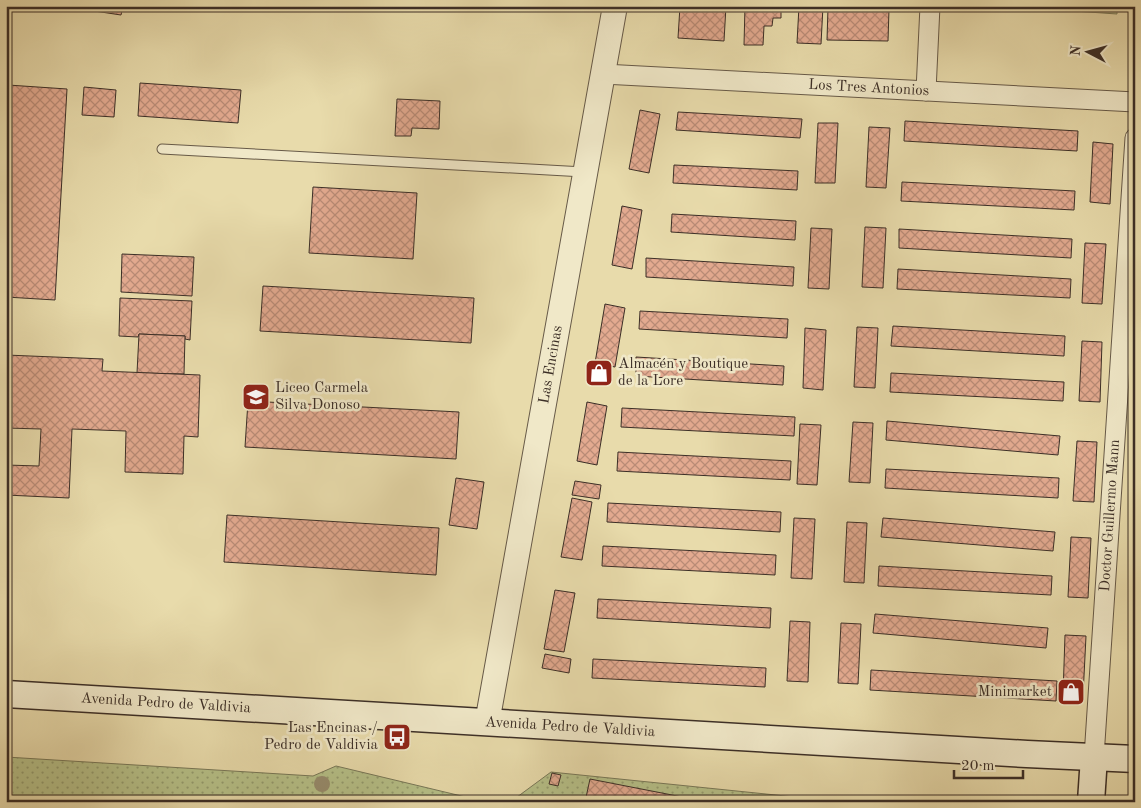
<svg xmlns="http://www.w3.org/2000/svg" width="1141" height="808" viewBox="0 0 1141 808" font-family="'Old Standard TT',serif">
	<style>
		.park { fill: url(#park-dots); stroke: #797858 }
		.pitch { fill: #b6c088; stroke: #797858 }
		.building { fill: url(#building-cross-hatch); stroke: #3c2f27 }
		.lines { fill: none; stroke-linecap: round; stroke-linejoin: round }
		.service-casing { stroke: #675a48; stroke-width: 11 }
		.minor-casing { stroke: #675a48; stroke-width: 21 }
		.tertiary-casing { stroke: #675a48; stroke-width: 26 }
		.secondary-casing { stroke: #3c2f27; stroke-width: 29 }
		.service { stroke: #f0e8c8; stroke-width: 9 }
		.minor { stroke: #f0e8c8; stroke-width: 19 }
		.tertiary { stroke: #f0e8c8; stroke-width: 24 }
		.secondary { stroke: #f0e8c8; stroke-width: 26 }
		.tree { fill: #978c6d }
		.labels { text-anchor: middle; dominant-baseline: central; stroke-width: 5; stroke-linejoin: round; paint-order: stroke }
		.street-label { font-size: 15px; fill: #3c2f27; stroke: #f0e8c8 }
		.poi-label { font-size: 15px; fill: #3c2f27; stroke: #f0e8c8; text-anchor: start }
	</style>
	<defs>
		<pattern id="park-dots" width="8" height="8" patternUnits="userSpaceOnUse" patternTransform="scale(1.25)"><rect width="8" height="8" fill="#b6c088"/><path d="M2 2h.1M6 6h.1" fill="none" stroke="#959c6f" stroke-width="1.8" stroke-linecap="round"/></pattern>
		<pattern id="building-cross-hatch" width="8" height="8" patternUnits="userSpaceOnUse" patternTransform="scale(1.25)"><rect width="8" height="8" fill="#e3aa90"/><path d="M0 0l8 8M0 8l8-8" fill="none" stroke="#b98b76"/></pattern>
	</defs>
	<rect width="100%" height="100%" fill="#e8dbab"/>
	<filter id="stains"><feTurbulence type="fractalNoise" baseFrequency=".004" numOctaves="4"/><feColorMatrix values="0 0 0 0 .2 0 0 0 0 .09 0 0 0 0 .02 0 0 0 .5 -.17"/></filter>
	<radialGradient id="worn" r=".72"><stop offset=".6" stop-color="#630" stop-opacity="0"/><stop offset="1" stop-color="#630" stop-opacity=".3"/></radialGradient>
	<polygon class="park" points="6,757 313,776 336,766 474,799 496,800 513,800 551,772 844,802 6,802"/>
	<polygon class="pitch" points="1060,6 1117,6 1117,14 1060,10"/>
	<g class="building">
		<polygon points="81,6 123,6 121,15 81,9"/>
		<polygon points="680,6 726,6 724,41 678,38"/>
		<polygon points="745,6 781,6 781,18 773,18 772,26 764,26 763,45 744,45"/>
		<polygon points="799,6 823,6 821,44 797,43"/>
		<polygon points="828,8 889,9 888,41 827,40"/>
		<polygon points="140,83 241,90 238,123 138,116"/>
		<polygon points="8,85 67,89 55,300 6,297 6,121"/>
		<polygon points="84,87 116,90 114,117 82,115"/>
		<polygon points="397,99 440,101 439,129 412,128 411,136 395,136"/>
		<polygon points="640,110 660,114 649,173 629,169"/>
		<polygon points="678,112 802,119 800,138 676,130"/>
		<polygon points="905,121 1078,131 1077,151 904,141"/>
		<polygon points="818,123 838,123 835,183 815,183"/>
		<polygon points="869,127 890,128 886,188 866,187"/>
		<polygon points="1093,142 1113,144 1110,204 1090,202"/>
		<polygon points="674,165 798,171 797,190 673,183"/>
		<polygon points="902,182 1075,191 1074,210 901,201"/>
		<polygon points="313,187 417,193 413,259 309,253"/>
		<polygon points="622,206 642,210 632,269 612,265"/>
		<polygon points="672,214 796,221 795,240 671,232"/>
		<polygon points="865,227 886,228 883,288 862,287"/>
		<polygon points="811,228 832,229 829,289 808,288"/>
		<polygon points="899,229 1072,239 1071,258 899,248"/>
		<polygon points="1085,243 1106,244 1102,304 1082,303"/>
		<polygon points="122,254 194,257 192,296 121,292"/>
		<polygon points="646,258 794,267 793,286 646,277"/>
		<polygon points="898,269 1071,279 1070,298 897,289"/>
		<polygon points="263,286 474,298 471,343 260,331"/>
		<polygon points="120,298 192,301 190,340 185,339 185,336 139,334 138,337 119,336"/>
		<polygon points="605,304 625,308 615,367 595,363"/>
		<polygon points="640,311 788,319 787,338 639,329"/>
		<polygon points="893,326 1065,336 1064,356 891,346"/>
		<polygon points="857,327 878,328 875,388 854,387"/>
		<polygon points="805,328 826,330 823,390 803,388"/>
		<polygon points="139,334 185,336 184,374 137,373"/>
		<polygon points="1082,341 1102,342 1100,402 1079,401"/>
		<polygon points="6,355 103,359 102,371 200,375 198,437 184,436 183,474 125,472 126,431 72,429 69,498 6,495 6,465 39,466 41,429 6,428"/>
		<polygon points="636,357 784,366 783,385 636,376"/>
		<polygon points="891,373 1064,382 1063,401 890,392"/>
		<polygon points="248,401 459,412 456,459 245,447"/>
		<polygon points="587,402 607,406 597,465 577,461"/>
		<polygon points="622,408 795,417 794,436 621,427"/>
		<polygon points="887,421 1060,436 1058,455 886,440"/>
		<polygon points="853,422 873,423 870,483 849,482"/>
		<polygon points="800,424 821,425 817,485 797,484"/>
		<polygon points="1077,441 1097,442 1094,502 1073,501"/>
		<polygon points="618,452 791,461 790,480 617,471"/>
		<polygon points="886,469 1059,478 1058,498 885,488"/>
		<polygon points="456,478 484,482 477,529 449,525"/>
		<polygon points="575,481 601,485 599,499 572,495"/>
		<polygon points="572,498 592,502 582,560 561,557"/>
		<polygon points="608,503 781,512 780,532 607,522"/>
		<polygon points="227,515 439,528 436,575 224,562"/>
		<polygon points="794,518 815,519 812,579 791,578"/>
		<polygon points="883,518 1055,532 1053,551 881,537"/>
		<polygon points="847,522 867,523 864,583 844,582"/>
		<polygon points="1071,537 1091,538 1088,598 1068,597"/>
		<polygon points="603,546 776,555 775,575 602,566"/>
		<polygon points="879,566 1052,576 1051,595 878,586"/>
		<polygon points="555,590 575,593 564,652 544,649"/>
		<polygon points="598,599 771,608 770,628 597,618"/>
		<polygon points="875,614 1048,628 1046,648 873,633"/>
		<polygon points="790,621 810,622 808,682 787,681"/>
		<polygon points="841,623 861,624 858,684 838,683"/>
		<polygon points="1065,635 1086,636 1083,696 1063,695"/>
		<polygon points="545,654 571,659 569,673 542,668"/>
		<polygon points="593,659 766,668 765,687 592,678"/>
		<polygon points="871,670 1057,681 1056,701 870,690"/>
		<polygon points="552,773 561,775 558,786 549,784"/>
		<polygon points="590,779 708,802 585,802"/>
	</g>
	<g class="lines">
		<defs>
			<polyline id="service" points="162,149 584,172"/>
			<g id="minor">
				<path id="s1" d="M603,74L1135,102"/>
				<polyline points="926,91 930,6"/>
				<path id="s2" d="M1094,757L1135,138"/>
			</g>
			<g id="tertiary">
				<path id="s3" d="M487,723L615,6"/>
			</g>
			<g id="secondary">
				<path id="s4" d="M6,694L1027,754L1135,759"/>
				<polyline points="1091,802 1094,757"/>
			</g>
		</defs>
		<use href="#service" class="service-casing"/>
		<use href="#minor" class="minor-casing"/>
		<use href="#tertiary" class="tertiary-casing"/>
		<use href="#secondary" class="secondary-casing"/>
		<use href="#service" class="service"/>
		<use href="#minor" class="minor"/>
		<use href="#tertiary" class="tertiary"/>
		<use href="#secondary" class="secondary"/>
	</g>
	<circle class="tree" cx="322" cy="784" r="8"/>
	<defs>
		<symbol id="shop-square" viewBox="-11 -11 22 22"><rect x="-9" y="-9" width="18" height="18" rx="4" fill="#8f2418" stroke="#f0e8c8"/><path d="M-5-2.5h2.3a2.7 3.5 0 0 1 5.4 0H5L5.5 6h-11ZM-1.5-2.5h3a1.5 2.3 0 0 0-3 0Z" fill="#fff"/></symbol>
		<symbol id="school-square" viewBox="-11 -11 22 22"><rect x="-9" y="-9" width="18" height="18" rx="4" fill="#8f2418" stroke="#f0e8c8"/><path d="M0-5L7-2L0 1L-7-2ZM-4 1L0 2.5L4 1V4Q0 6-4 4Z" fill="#fff"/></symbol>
		<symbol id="bus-square" viewBox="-11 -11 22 22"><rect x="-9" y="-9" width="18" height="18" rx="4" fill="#8f2418" stroke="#f0e8c8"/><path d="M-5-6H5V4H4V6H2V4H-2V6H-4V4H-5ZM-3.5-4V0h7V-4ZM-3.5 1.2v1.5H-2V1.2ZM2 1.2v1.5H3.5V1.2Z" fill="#fff"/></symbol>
	</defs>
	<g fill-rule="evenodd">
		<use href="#shop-square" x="583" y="357" width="32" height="32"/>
		<use href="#school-square" x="240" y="381" width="32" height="32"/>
		<use href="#shop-square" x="1055" y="676" width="32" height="32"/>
		<use href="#bus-square" x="381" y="721" width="32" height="32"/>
	</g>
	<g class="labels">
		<g class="street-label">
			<text stroke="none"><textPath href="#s1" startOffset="266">Los Tres Antonios</textPath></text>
			<text stroke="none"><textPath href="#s3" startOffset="364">Las Encinas</textPath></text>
			<text stroke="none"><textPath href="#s2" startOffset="242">Doctor Guillermo Mann</textPath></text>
			<text stroke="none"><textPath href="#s4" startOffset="160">Avenida Pedro de Valdivia</textPath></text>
			<text stroke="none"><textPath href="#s4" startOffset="565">Avenida Pedro de Valdivia</textPath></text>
		</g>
		<g class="poi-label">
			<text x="618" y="364">Almacén y Boutique<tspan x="618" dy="17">de la Lore</tspan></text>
			<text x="275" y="388">Liceo Carmela<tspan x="275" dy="17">Silva Donoso</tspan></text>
			<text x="1052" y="692" text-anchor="end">Minimarket</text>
			<text x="378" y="728" text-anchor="end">Las Encinas /<tspan x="378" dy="17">Pedro de Valdivia</tspan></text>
		</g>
	</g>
	<rect width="1141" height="808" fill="none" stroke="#e8dbab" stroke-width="25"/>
	<rect x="8" y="8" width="1126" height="793" fill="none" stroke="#3c2f27" stroke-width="2.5"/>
	<rect x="12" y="12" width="1116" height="783" fill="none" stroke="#3c2f27"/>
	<g transform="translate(1088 52) rotate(276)" stroke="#f0e8c8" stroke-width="4" paint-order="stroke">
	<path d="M0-4L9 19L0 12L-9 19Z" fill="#3c2f27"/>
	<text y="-8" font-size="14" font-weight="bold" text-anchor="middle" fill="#3c2f27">N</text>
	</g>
	<path d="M954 770v8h69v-8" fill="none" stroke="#3c2f27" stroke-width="2.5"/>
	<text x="961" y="770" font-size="15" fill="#3c2f27" stroke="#f0e8c8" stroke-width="4" paint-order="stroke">20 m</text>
	<rect width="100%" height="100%" filter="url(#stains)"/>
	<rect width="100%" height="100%" fill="url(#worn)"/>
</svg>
